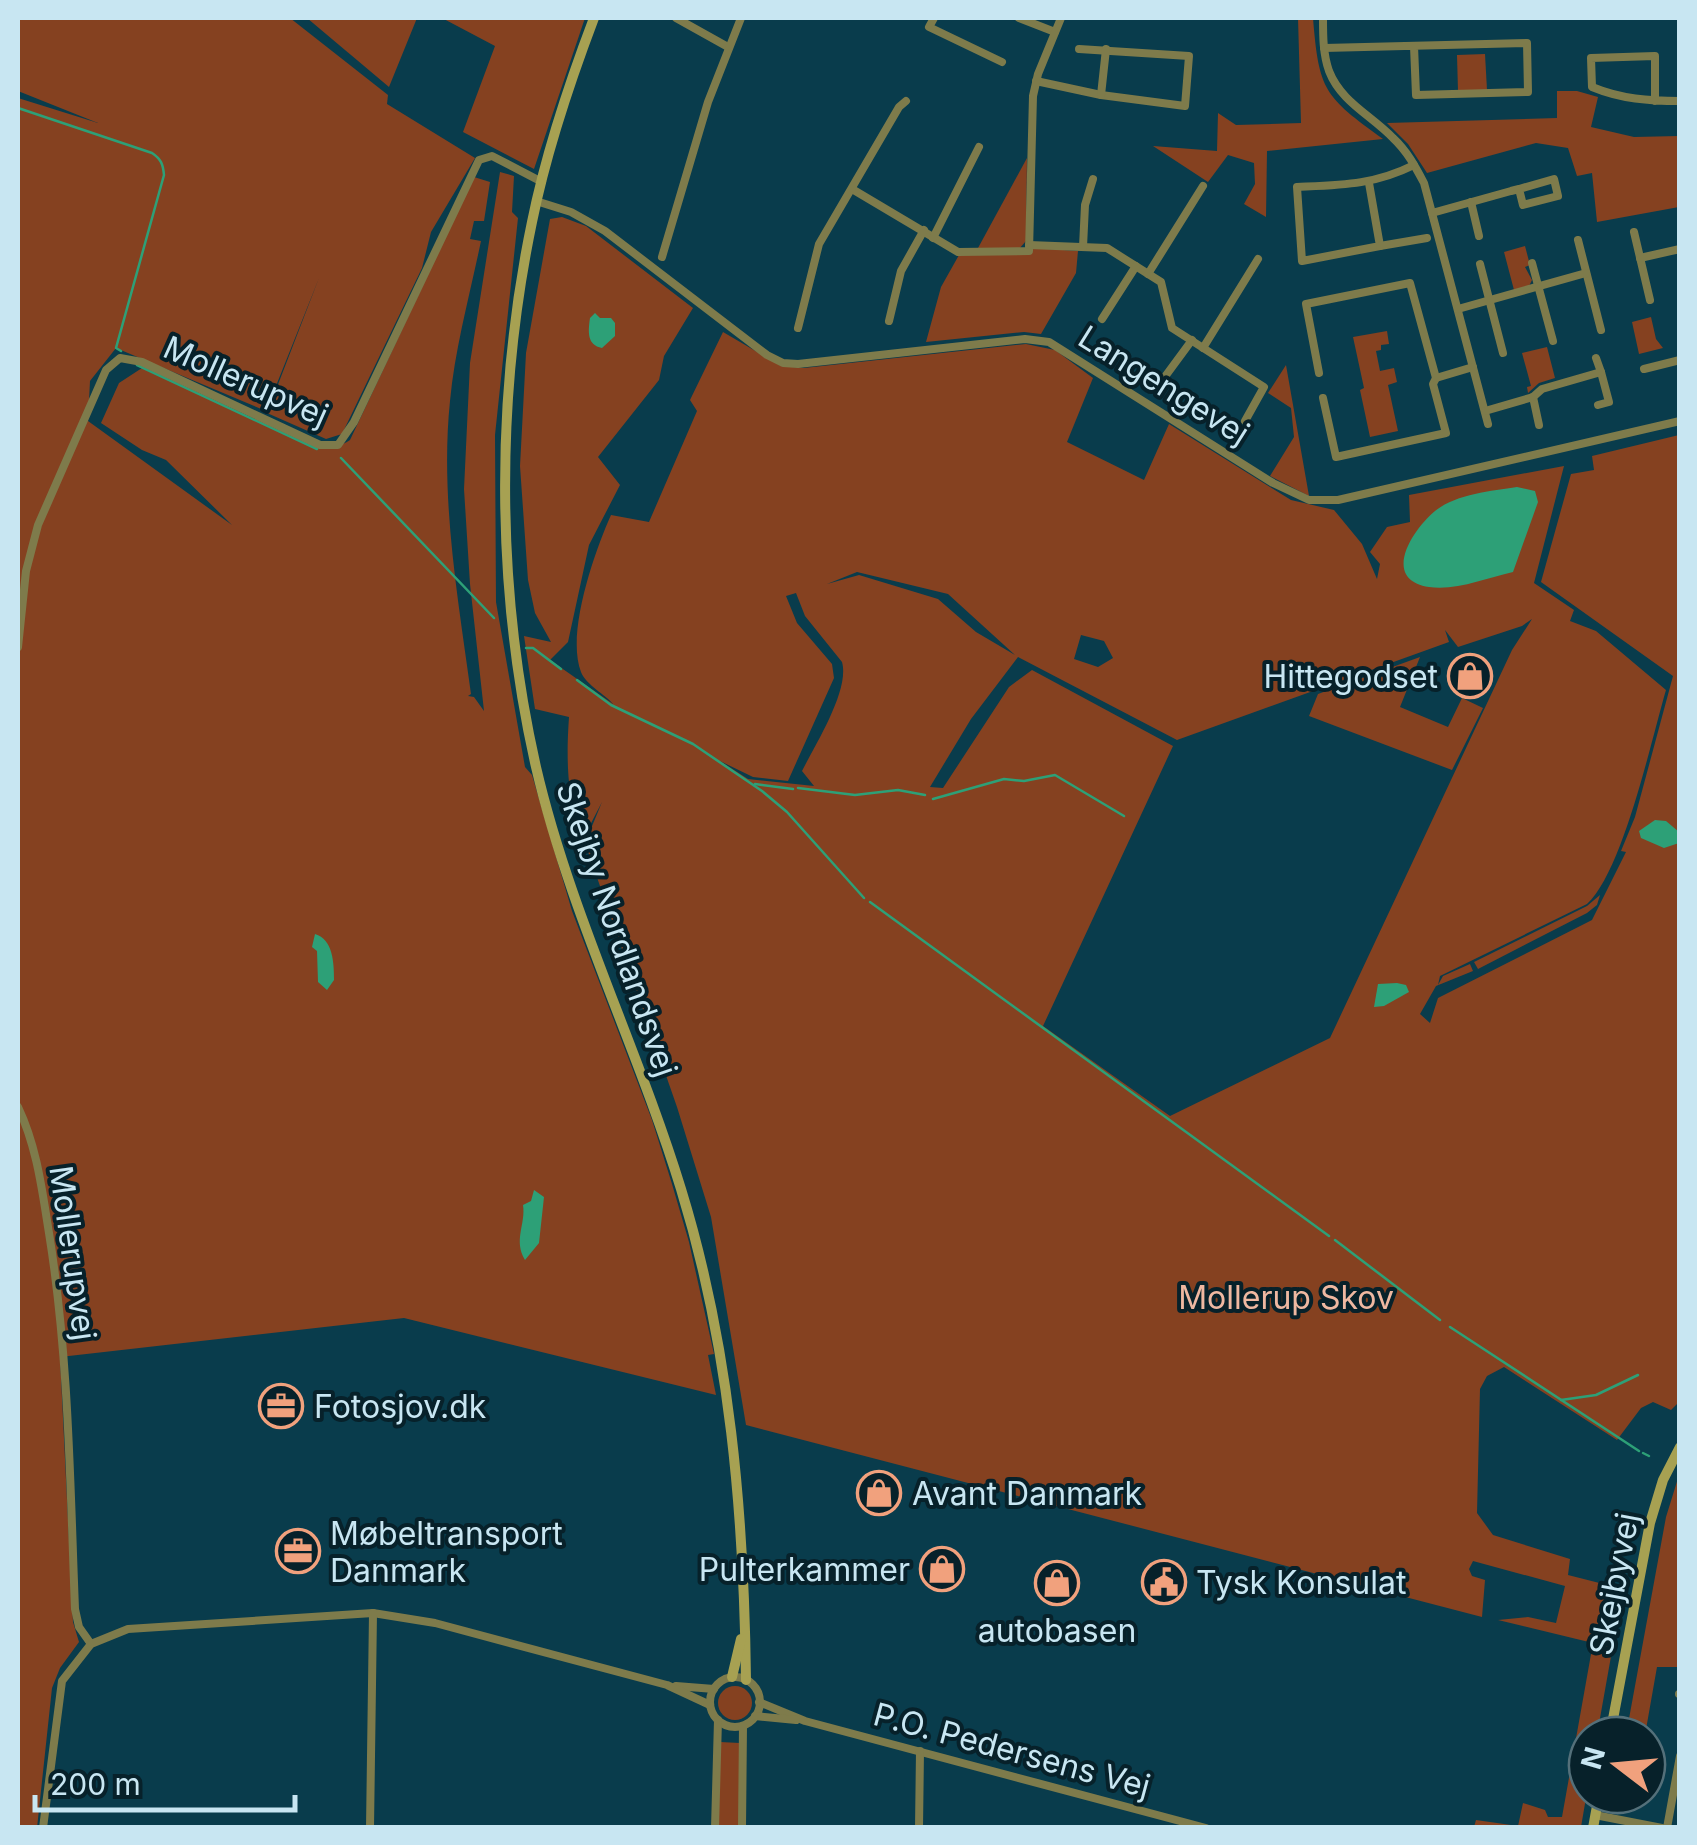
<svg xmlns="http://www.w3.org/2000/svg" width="1697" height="1845" viewBox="0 0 1697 1845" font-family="Inter,sans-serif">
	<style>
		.green { fill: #854120; fill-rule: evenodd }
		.water { fill: #2da077 }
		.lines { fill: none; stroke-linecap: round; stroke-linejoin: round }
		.stream { stroke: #2da077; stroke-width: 2.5 }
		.street { stroke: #7e7b4b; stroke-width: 8 }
		.secondary { stroke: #a7a152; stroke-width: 10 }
		.labels { text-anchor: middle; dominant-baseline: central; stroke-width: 8; stroke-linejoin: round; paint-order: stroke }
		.street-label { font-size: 32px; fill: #c8e6f2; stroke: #07212a }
		.poi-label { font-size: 32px; fill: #c8e6f2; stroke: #07212a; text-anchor: start }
		.park-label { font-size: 32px; fill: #efb8a1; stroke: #07212a }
	</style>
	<rect width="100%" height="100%" fill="#093c4c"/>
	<g class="green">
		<path d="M18,18H290L388,95L387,104L475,158L431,232L422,268L342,434L326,439L267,413L319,278L266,411L116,348L90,381L88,421L232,525L166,460L142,450L101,423L119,383L142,368L304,443C322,448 333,451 350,440L474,177L490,182L484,221H474L470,239L481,241C470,294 455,348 450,401C440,498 458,598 471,694L468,696L474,697L484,711L470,584L464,489L470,363L500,172L514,176L512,212L518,218L495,435L496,602L525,767L532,775L572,911L652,1120L672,1184L689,1242L714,1354L708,1355L716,1395L404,1318L60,1357L73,1622L79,1642L60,1668L52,1688L37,1828L18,1827V98L98,123L18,91Z"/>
		<polygon points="307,18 417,18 389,87"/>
		<polygon points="442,18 585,18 534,169 463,132 495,46"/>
		<path d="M1298,18H1313C1319,91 1324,96 1383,139L1267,151L1266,217L1244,204L1255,184L1254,163L1228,155L1208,182L1153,146L1217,151L1218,113L1236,125L1301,123Z"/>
		<polygon points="1485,54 1487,90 1458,91 1457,55"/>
		<polygon points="1557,91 1577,91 1598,97 1591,127 1634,137 1679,136 1679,207 1597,222 1592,173 1577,176 1568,148 1536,143 1427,173 1408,144 1387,123 1557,118"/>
		<polygon points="1027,158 1026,241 1019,249 978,248"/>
		<path d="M562,217L586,226L693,308L664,356L659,380L598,457L620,485L589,545L568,642L550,660L613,704C606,695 586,685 581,672C566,634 594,553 611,515L649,522L697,411L690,400L723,332L781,366L804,368L1026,344L1055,350L1093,378L1067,442L1144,480L1169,424L1291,500L1334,510L1362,544L1377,579L1380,564L1370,552L1387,527L1410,522L1409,495L1564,466L1534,583L1574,610L1570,621L1596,631L1666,690C1651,741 1623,871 1587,904L1440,976L1438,985L1443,976L1470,964L1473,971L1436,986L1420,1014L1430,1023L1438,998L1592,920L1626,852L1621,851L1635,817L1673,676L1541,582L1571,474L1594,470L1592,456L1679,435V1402L1671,1410L1653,1402L1641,1408L1617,1440L1504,1367L1487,1376L1480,1389L1477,1513L1493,1535L1570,1559L1568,1575L1623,1589L1597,1735H1587V1792L1581,1827H1474L1476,1820L1518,1826L1523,1803L1545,1810L1548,1817H1562L1593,1643L1498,1620L1528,1617L1556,1623L1565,1586L1473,1561L1469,1569L1472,1576L1485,1580L1482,1617L746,1425L711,1217L677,1107L585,843L602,802L587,831C564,810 567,748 569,717L535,709L524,636L551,642L535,613L528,580L520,466L526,353L550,219ZM857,572L948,594L1015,655L976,632L938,599L859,575L827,584ZM796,593L805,616L842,662C850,690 815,745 802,771L814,786L748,779L720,761L753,777L788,781L834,678L832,664L797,623L786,596ZM1532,619L1512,650L1330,1038L1170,1116L1043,1026L1173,746L1032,670L1009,687L943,788L930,787L971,719L1018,657L1177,740L1449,642L1445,630L1458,647L1522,626ZM1081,635L1104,641L1113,658L1098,667L1074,659Z"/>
		<polygon points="1525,246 1530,265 1525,267 1532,280 1529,286 1514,290 1504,252"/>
		<polygon points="1032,248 1078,251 1076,273 1041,334 1024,332 926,342 941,287 959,255 1032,254"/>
		<polygon points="1651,317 1656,339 1663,348 1639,354 1632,322"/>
		<polygon points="1387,331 1389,344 1381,345 1381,350 1376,351 1380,371 1394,368 1397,382 1388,385 1398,431 1370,437 1360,390 1364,388 1353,337"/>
		<polygon points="1547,347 1555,378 1539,383 1528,393 1527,387 1531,386 1522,353"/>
		<polygon points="1286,365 1309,496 1270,476 1294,437 1291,408 1268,393"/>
		<polygon points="1420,657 1400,707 1448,727 1462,698 1483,708 1452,770 1309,716 1318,694"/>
		<polygon points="1600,895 1597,905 1587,913 1478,969 1474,962 1587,906"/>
		<polygon points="1679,1475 1679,1667 1657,1667 1645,1735 1626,1735 1666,1517"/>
		<circle cx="735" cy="1703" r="17"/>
		<polygon points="720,1742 740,1743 739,1827 718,1828"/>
	</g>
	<g class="water">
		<path d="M595,313L600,318H611L615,323V336L602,348C587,345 588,332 590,318Z"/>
		<path d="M1517,487L1535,491L1538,502L1513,572C1486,578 1456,591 1429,587C1380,579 1413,529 1435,511C1456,494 1491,491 1517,487Z"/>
		<polygon points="1655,820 1666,821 1679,832 1679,843 1664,848 1641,838 1639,831"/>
		<path d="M315,934C333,939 334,963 334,980L327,990L318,982L317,951L312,947Z"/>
		<polygon points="1397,983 1406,985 1409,992 1384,1006 1374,1007 1378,984"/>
		<path d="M534,1190L544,1197L539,1243L525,1260C513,1240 526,1224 523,1205L531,1201Z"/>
	</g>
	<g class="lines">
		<g class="stream">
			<path d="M18,108L152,153C161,159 163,164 164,175L116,348L121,351"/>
			<polyline points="137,365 317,449"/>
			<polyline points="341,458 494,618"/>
			<polyline points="526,648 533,648 561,669"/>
			<polyline points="577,680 611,705 693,744 762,791 787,812 864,898"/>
			<polyline points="755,784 793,789"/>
			<polyline points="798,788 855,795 898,790 925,795"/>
			<polyline points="933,799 1004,779 1024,781 1055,775 1124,816"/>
			<polyline points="870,902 1329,1236"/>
			<polyline points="1335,1240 1440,1320"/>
			<polyline points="1450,1327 1639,1451"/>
			<polyline points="1561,1400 1596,1395 1638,1375"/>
			<polyline points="1643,1453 1649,1456"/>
		</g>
		<g class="street">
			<polyline points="676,18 728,47"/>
			<polyline points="934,18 929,27 1002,62"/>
			<polyline points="1019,18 1055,32"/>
			<path d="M1323,18C1323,36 1323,54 1329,71C1341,102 1371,115 1393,138C1407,151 1415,166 1424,183L1488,424"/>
			<polyline points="1324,48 1527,43 1528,92 1416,95 1414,46"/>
			<polyline points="1036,81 1101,95 1185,106 1189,56 1079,49"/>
			<polyline points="1101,95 1106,49"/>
			<path d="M1655,101V56L1591,58L1592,87C1621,99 1649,101 1680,101"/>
			<path d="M1369,183L1380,246L1302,261L1297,187C1341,185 1374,185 1414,165"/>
			<polyline points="852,189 958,252 1029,251 1033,96 1038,74 1061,18"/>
			<polyline points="536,201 571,212 605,231 767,355 783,363 798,364 1025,339 1049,342 1273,483 1309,500 1338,500 1680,421"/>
			<polyline points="1471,202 1479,236"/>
			<polyline points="1432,213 1511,191 1519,189 1554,179 1558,196 1523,205 1519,189"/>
			<polyline points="1634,232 1650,300"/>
			<polyline points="933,238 979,147"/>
			<polyline points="1578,240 1601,330"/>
			<polyline points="1029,245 1107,248 1161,282 1172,328 1264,387 1245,421"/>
			<polyline points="1380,246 1427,238"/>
			<polyline points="1083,247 1085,205 1093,179"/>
			<polyline points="662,257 708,102 741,18"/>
			<polyline points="1640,258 1680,249"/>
			<polyline points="1532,263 1553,341"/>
			<polyline points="1480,264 1503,353"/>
			<polyline points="1148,274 1203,186"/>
			<polyline points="1458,309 1586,273"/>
			<polyline points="1102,319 1136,266"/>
			<polyline points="889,321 901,271 924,230"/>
			<polyline points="798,328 819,244 899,107 906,101"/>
			<polyline points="1203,348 1258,259"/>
			<polyline points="1644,369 1680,360"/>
			<polyline points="1319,373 1306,304 1410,283 1436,378 1433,384 1446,433 1336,457 1323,398"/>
			<polyline points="1164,378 1192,340"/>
			<polyline points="1436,378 1473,367"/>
			<polyline points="1533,397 1539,425"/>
			<polyline points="1598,405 1609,402 1601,372"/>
			<polyline points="1485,411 1533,397 1542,389 1601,372 1596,358"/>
			<polyline points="18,647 26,571 38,525 106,370 120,358 142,362 320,445 338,445 354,422 479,160 492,156 542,182"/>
			<path d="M18,1107C37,1147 42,1190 49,1233C69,1357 70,1483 75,1609L79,1627L91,1644"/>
			<circle cx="735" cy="1702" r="25"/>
			<polyline points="676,1686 714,1689"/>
			<polyline points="1679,1694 1680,1694"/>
			<polyline points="759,1702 805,1721 1206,1828"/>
			<polyline points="755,1716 796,1720"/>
			<polyline points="1595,1815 1662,1828"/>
			<polyline points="43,1828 62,1681 91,1644 128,1629 373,1613 435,1623 622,1673 667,1685 710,1705"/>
			<polyline points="370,1828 373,1613"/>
			<polyline points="715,1828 718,1720"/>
			<polyline points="742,1828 743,1726"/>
			<polyline points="919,1828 920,1751"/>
			<polyline points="1667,1828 1680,1756"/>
		</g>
		<g class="secondary">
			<path d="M594,18C569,84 546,153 532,222C495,399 496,591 536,767C570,913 637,1046 681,1189C730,1348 744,1514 746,1680"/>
			<polyline points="732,1677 741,1639"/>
			<polyline points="1610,1735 1650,1523 1663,1480 1680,1447"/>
			<polyline points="1593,1828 1599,1795"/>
		</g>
	</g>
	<defs>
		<symbol id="shop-ring" viewBox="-11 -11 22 22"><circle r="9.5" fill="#07212a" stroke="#f1a17d" stroke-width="1.5"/><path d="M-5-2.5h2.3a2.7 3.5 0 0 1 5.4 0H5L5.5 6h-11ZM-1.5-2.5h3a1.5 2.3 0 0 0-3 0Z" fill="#f1a17d"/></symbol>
		<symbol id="office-ring" viewBox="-11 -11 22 22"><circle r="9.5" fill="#07212a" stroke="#f1a17d" stroke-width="1.5"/><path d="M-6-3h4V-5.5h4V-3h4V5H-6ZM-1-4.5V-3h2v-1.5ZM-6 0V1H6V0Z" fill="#f1a17d"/></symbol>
		<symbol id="civic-ring" viewBox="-11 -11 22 22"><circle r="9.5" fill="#07212a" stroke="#f1a17d" stroke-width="1.5"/><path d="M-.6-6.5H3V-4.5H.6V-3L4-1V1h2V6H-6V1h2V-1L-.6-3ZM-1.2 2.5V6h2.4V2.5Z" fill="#f1a17d"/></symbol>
	</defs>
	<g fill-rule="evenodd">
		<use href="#shop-ring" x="1445" y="651" width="50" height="50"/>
		<use href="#office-ring" x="256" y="1381" width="50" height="50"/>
		<use href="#shop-ring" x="854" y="1468" width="50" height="50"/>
		<use href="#office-ring" x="273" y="1526" width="50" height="50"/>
		<use href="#shop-ring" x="917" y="1544" width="50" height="50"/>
		<use href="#civic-ring" x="1139" y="1557" width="50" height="50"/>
		<use href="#shop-ring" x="1032" y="1558" width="50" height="50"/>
	</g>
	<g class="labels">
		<g class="street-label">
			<text transform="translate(246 381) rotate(24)">Mollerupvej</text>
			<text transform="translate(1164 385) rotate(32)">Langengevej</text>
			<text transform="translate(617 929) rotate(71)">Skejby Nordlandsvej</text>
			<text transform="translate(73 1253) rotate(82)">Mollerupvej</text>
			<text transform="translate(1614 1584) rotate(-79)">Skejbyvej</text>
			<text transform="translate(1012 1750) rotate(15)">P.O. Pedersens Vej</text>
		</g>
		<g class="poi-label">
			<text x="1438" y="676" text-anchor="end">Hittegodset</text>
			<text x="314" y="1406">Fotosjov.dk</text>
			<text x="912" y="1493">Avant Danmark</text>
			<text x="330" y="1533">Møbeltransport<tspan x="330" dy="37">Danmark</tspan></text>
			<text x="910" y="1569" text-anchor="end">Pulterkammer</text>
			<text x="1196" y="1582">Tysk Konsulat</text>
			<text x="1057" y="1630" text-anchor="middle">autobasen</text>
		</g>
		<g class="park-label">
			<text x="1286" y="1297">Mollerup Skov</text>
		</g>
	</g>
	<rect width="1697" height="1845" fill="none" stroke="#c8e6f2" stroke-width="40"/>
	<g transform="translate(1617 1765) rotate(286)"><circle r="48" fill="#07212a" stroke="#54707a" stroke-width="2.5"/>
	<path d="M0-8L18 38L0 25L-18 38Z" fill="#f1a17d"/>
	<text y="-15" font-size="28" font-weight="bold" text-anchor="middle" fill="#c8e6f2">N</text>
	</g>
	<path d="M35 1795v15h260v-15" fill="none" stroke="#c8e6f2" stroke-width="5"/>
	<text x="50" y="1795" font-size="30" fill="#c8e6f2" stroke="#07212a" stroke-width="8" paint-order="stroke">200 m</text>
</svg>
